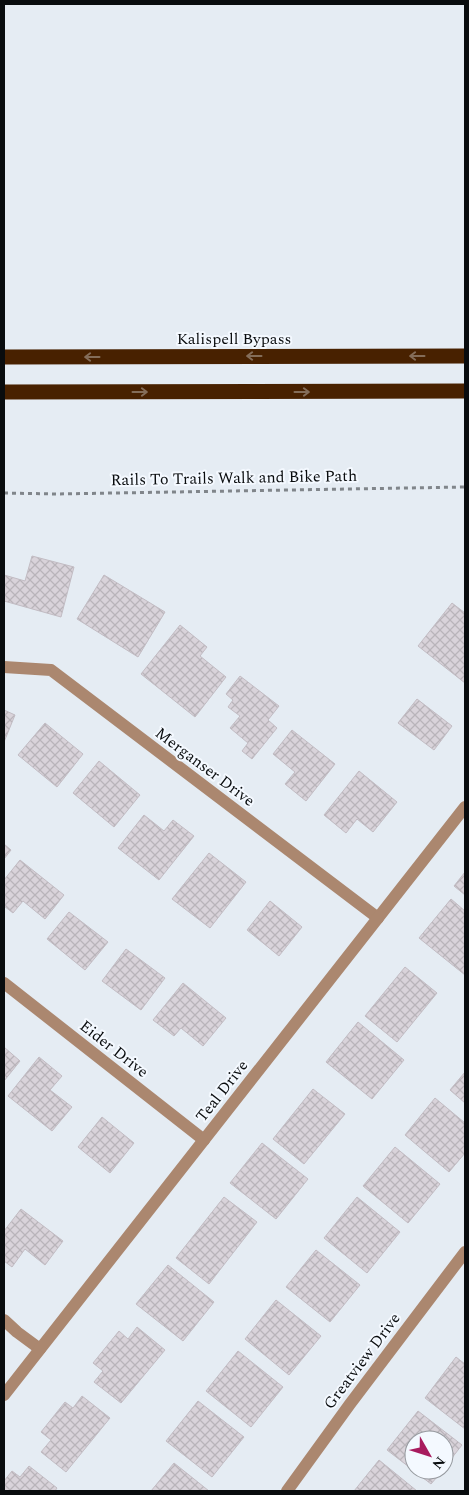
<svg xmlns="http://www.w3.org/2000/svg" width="469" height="1495" viewBox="0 0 469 1495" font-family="Spectral,serif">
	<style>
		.building { fill: url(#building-cross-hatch); stroke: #c2bcc3 }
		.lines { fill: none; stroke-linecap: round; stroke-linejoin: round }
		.path { stroke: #80858a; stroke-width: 3; stroke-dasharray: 4 4; stroke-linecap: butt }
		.minor { stroke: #ab876f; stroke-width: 12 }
		.highway { stroke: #482100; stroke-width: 15 }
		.oneway { stroke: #846d59 }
		.labels { text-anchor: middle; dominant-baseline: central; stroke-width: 4; stroke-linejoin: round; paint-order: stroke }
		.street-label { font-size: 16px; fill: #090c0e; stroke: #f4f9ff }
	</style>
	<defs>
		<pattern id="building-cross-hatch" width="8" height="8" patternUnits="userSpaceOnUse" patternTransform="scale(1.25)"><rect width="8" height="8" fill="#d9d3da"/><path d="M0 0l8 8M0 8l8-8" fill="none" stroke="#b9b4ba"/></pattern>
	</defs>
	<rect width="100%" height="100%" fill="#e5ecf3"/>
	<g class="building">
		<polygon points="32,556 74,567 61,617 4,601 4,575 25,581"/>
		<polygon points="104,575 165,612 138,657 77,619"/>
		<polygon points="452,603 465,613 465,683 418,646"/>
		<polygon points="180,625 207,647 200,656 226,677 195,717 141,674"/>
		<polygon points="240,676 279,706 268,720 277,728 252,759 242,751 248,743 230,728 240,716 228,707 233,700 226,694"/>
		<polygon points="417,699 452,726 434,750 398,723"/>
		<polygon points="4,710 15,715 4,742"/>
		<polygon points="45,723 83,754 57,787 18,755"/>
		<polygon points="292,730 335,764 306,801 285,784 295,772 273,754"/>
		<polygon points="99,761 140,795 114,827 73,793"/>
		<polygon points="359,771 397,802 373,832 357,819 346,833 324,815"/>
		<polygon points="144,815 164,831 173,820 194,836 159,880 118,848"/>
		<polygon points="4,844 11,850 4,859"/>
		<polygon points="209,853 246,882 210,928 172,899"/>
		<polygon points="20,860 64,895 45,919 23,901 13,913 4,906 4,880"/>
		<polygon points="465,872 465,895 454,886"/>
		<polygon points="451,899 465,911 465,975 419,938"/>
		<polygon points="270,901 302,927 279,956 247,930"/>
		<polygon points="69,912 108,942 85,970 47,939"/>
		<polygon points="126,949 165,978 141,1010 102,981"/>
		<polygon points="405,967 437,993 397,1042 365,1016"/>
		<polygon points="183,983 226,1018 203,1046 181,1028 174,1036 153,1020"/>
		<polygon points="358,1022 404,1060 372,1099 326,1062"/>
		<polygon points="4,1047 20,1061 4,1081"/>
		<polygon points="39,1057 62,1076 50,1090 72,1107 52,1131 8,1096"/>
		<polygon points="465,1072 465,1103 450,1090"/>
		<polygon points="313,1089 345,1114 304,1164 273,1139"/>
		<polygon points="435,1098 465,1123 465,1153 449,1172 405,1135"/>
		<polygon points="102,1117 134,1143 110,1173 78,1147"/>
		<polygon points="262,1143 308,1179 276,1219 230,1183"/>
		<polygon points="395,1147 440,1184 408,1223 363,1186"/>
		<polygon points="224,1197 257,1222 209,1284 176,1258"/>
		<polygon points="357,1197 400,1232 367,1273 324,1238"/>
		<polygon points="21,1209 63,1241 45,1265 25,1249 12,1267 4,1261 4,1231"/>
		<polygon points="316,1250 360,1285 330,1322 286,1287"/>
		<polygon points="168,1265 214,1302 183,1341 136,1304"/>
		<polygon points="276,1300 321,1336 289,1375 245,1339"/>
		<polygon points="137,1327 165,1350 121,1403 94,1382 103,1371 93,1363 119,1331 128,1339"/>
		<polygon points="238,1351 283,1387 251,1427 206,1391"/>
		<polygon points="456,1357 465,1364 465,1429 425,1398"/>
		<polygon points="82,1396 110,1418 66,1472 41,1452 51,1440 41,1432 65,1402 73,1408"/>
		<polygon points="198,1401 244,1437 212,1477 166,1441"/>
		<polygon points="418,1411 462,1445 444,1468 444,1440 414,1440 414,1470 443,1470 431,1484 387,1450"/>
		<polygon points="379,1460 417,1491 354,1491"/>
		<polygon points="174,1463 209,1491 151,1491"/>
		<polygon points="29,1466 57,1488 55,1491 4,1491 4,1481 12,1471 20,1477"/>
	</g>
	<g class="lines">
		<polyline class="path" points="4,493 56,494 465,487"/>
		<g class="minor">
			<polyline points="4,667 51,670 378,918"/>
			<polyline points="4,983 204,1140"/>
			<polyline points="4,1320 17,1332 40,1349"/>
			<polyline points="4,1395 465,807"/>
			<polyline points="287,1491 350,1404 465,1252"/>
		</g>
		<g class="highway">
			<polyline points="4,357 465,356"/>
			<polyline points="4,392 465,391"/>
		</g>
	</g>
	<defs><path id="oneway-shaft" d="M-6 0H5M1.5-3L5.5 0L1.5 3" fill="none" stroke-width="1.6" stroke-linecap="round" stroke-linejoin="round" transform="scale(1.25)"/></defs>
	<g class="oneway">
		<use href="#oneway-shaft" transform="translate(254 356) rotate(180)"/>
		<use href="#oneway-shaft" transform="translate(417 356) rotate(180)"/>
		<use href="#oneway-shaft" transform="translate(92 357) rotate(180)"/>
		<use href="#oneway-shaft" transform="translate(140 392)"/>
		<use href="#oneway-shaft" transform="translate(302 392)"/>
	</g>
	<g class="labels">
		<g class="street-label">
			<text x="234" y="339">Kalispell Bypass</text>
			<text transform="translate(234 478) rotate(-1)">Rails To Trails Walk and Bike Path</text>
			<text transform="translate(205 767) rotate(37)">Merganser Drive</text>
			<text transform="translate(114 1049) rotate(38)">Eider Drive</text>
			<text transform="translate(222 1091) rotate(-52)">Teal Drive</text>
			<text transform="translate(362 1361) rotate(-53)">Greatview Drive</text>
		</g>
	</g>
	<rect width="469" height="1495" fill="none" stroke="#090c0e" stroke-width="10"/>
	<g transform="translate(429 1455) rotate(129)"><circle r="24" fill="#f4f9ff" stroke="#969a9f"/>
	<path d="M0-4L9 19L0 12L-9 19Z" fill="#a81b5e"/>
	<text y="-8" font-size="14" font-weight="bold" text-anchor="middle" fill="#090c0e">N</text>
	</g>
</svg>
